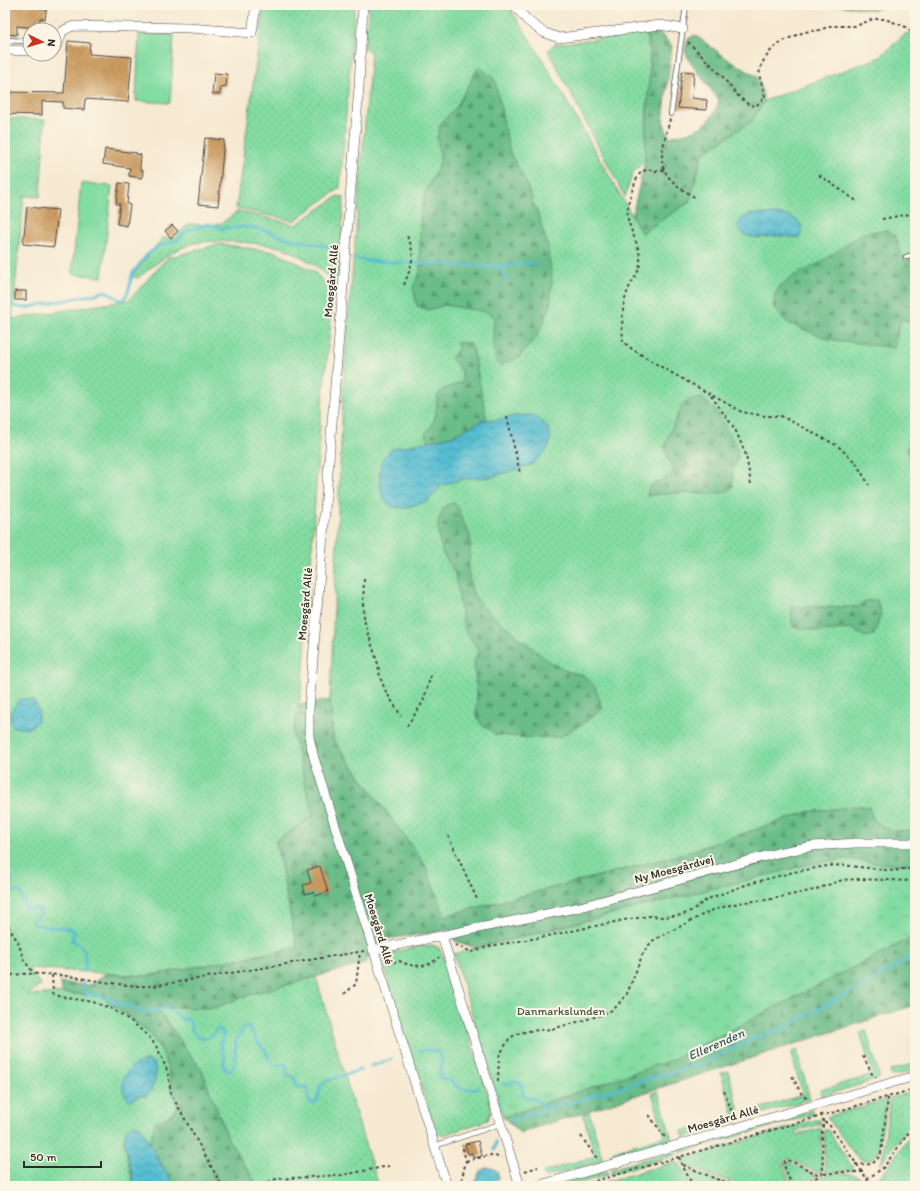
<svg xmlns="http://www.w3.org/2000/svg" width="920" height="1191" viewBox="0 0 920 1191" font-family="Itim,sans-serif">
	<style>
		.grass { fill: url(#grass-dots); stroke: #578466 }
		.forest { fill: url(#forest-firs); stroke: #4a745a }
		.park { fill: url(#park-tufts); stroke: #578466 }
		.garden { fill: #83dca2; stroke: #578466 }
		.water { fill: url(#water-waves); stroke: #40747e }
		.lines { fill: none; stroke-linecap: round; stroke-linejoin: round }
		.stream { stroke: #54bdd1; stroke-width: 3 }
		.building { fill: url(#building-hatch) }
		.lane-casing { stroke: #494844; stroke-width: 6 }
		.street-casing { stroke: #494844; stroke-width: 10 }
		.path { stroke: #494844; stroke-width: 2; stroke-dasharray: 3 3; stroke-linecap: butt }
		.lane { stroke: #fff; stroke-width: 4.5 }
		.street { stroke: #fff; stroke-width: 9 }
		.labels { text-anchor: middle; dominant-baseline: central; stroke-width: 4; stroke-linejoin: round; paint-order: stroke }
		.street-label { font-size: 12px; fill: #2b2b2b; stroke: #fcf5e5 }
		.park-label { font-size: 12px; fill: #415749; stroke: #fcf5e5 }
		.water-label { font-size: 13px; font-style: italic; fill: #395e65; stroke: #fcf5e5 }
	</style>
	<defs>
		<pattern id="grass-dots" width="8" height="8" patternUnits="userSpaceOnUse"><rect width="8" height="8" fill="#83dca2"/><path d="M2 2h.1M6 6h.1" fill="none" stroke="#71bd8c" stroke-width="1.8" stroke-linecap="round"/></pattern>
		<pattern id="forest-firs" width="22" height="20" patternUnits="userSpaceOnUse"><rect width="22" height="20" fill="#6abc88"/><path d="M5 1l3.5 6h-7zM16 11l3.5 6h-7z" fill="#57996f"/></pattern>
		<pattern id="park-tufts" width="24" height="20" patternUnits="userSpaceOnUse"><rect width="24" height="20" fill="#83dca2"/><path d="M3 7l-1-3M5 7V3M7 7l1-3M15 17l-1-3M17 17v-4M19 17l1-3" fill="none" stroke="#71bd8c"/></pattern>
		<pattern id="water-waves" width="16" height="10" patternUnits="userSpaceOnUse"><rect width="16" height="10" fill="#54bdd1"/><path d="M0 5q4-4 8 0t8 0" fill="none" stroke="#469aaa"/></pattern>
		<pattern id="building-hatch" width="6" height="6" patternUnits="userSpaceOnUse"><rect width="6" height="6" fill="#ce9d61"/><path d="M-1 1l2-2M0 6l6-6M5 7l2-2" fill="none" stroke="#a78050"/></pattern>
	</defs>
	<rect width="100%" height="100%" fill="#fcf5e5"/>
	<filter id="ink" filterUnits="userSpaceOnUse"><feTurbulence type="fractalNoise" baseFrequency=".025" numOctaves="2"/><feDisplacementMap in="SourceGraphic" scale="8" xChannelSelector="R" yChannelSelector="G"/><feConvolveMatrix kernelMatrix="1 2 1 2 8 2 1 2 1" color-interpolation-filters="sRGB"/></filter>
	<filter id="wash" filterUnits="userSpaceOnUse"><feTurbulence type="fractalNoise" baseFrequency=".012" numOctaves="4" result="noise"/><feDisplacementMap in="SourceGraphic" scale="16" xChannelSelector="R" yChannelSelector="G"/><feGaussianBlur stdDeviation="0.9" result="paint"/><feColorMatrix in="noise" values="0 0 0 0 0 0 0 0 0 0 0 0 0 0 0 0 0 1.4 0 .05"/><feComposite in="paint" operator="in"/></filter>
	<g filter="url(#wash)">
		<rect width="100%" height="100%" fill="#f6e9d1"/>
		<g class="grass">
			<polygon points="264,5 355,5 340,188 294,221 236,208"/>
			<polygon points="369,5 508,5 543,60 642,233 689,202 703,153 752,121 764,101 880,57 904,35 915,29 915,830 892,832 874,821 868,807 860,806 808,812 676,856 444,916 424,863 333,739 330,700 344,372 371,53 364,49"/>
			<path d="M646,33C652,58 649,83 647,108C646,126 646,144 645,161L633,172L625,197L548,50L555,44Z"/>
			<path d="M5,118L45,120L40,197L24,196L12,319L129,300L167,258L220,244L275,252L314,271L330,289L332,310L320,425L304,668L299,705L293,734L313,816L276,841L297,948L147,976L28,968L41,985L27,995L63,993L101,996L128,1015L148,1031L162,1051L168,1069L173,1093L178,1104C173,1115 166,1118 155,1123L150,1144L140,1126L126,1130L124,1141L133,1184L135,1186H5Z"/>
			<path d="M338,196L344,197L337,299H334C332,293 332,284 329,278C323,268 294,252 283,248C269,243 209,239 195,243C173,249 155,264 138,278L132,277L162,238H174L189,224L211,225L222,223L238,211L296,225Z"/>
			<path d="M433,945L439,948L442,954L490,1102L491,1111L488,1120L444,1135L437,1134L435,1132L384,966C384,959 385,956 391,953L421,946Z"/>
			<polygon points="316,977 363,1138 379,1186 258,1186 229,1141 202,1071 156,1007 214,1008 255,993"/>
			<polygon points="866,1030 879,1075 879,1079 822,1096 820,1090 873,1075 860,1032"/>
			<polygon points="797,1050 810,1099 753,1116 751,1111 803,1095 791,1053"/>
			<polygon points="915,1063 915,1070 893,1076 891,1075 890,1071"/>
			<polygon points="728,1071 741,1118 741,1120 684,1137 682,1131 734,1116 721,1073"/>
			<polygon points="658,1091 672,1140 615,1157 613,1151 665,1136 652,1093"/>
			<polygon points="915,1091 915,1118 879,1165 882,1160 890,1098"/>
			<path d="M884,1100H887L878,1152C873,1162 864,1163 856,1156L827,1117Z"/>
			<polygon points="812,1110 815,1114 749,1133 748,1129"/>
			<polygon points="589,1112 602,1157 602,1161 545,1177 543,1172 595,1156 583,1114"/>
			<polygon points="815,1120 820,1120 821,1124 796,1131 797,1135 821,1128 822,1171 821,1172 818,1173 789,1159 786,1159 784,1161 784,1166 790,1186 743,1185 718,1178 687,1166 683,1163 682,1159"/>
			<polygon points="915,1128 915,1186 874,1186 873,1181 882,1175"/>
			<polygon points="825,1129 828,1130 854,1170 825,1173 824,1131"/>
			<polygon points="742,1130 744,1130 745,1134 680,1153 679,1149"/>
			<polygon points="673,1151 675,1152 676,1155 611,1174 611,1169"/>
			<polygon points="674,1162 680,1164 691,1186 592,1186"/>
			<polygon points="786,1162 789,1162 817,1176 796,1186 793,1186 786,1166"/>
			<polygon points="688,1169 723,1183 735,1186 695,1186 687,1172 686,1170"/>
			<polygon points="605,1171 607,1172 608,1175 569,1186 553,1186"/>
			<path d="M841,1173C852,1174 863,1175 866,1186H801L824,1176Z"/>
		</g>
		<g class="forest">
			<polygon points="764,5 890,5 874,10 833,5 773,6"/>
			<path d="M658,31L672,46L663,121L669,137C694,132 711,128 719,100L690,62L685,51L688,39L695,35L729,60L756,76L760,82L764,101L752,121L703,153L689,202L642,233L632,216L645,161L646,131L650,67V47L646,33Z"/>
			<path d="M479,66L495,80L510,153L523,176L538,215L547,243L552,279L550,308L537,336L520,356L500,366C490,352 493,335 494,318L487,312L445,305L428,310L417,306L413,287L420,273V215L425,194L441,160L437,138L441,123L457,106Z"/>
			<polygon points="884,230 895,235 904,261 915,259 915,324 901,319 894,348 828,339 788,323 773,307 775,294 780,286 791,277 818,264 861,234"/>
			<polygon points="457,343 469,343 473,350 487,420 483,420 453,436 429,441 425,434 433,424 437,408 437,397 442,390 462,382 462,372 451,358 458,349"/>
			<path d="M700,398L707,402L716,411L737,448L738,456L733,472V487C719,499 698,492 681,493C670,493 658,494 647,496C648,481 655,485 665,479C668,478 671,474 673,472L672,465L669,461L665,447L669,435L682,405L688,399Z"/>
			<polygon points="915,427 915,466 911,466 907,448"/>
			<polygon points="454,503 459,509 461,518 470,535 471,546 468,567 470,583 474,597 499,622 512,630 518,638 527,643 545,659 567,671 585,676 595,687 603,709 585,722 560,737 531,738 496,735 481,724 476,714 477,695 474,663 479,650 467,634 463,622 455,573 443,554 439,538 438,523 443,509 446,505"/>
			<polygon points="877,600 881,614 874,635 865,637 852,629 818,631 793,627 791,607 858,607 866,601"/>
			<path d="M330,700L333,740L424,863L445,916L676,856L808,812L860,806L869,807L874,821L892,831L915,830V864H882L845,859L811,864L476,948L455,941L450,930L381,940L364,964L255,993L214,1008L156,1007L202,1071L229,1141L258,1186H175L159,1161L150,1144L155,1122C166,1118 173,1115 178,1104L173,1093L168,1069L162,1051L148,1031L101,996L63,993L60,983L89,985L106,974L147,976L297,948L276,841L313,816L293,734L299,705Z"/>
			<polygon points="915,936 915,1005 520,1133 503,1117 671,1060"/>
		</g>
		<polygon class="park" points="845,859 882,864 915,864 915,936 671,1060 503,1117 454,954 811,864"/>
		<g class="garden">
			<polygon points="139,34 174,35 170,103 136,101"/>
			<polygon points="81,183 112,186 102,277 72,274"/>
		</g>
		<g class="water">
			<path d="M750,214C767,215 791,210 802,226L800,237C793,239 789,236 782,236C766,235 745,244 737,226L741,219Z"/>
			<polygon points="518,415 533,415 547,426 551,437 548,449 531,465 491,477 464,479 442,485 428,501 405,508 392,507 384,500 382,495 380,484 380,466 382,460 391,449 453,436 483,420 497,420"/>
			<path d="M20,699L33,700L39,710L38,721L28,729L13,727C6,714 12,709 20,699Z"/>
			<path d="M147,1060L154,1063C158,1077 155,1085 146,1096H139L130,1101C119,1092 121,1076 132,1067C136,1063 142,1062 147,1060Z"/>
			<polygon points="133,1124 140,1126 159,1161 175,1186 135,1186 134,1184 124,1141 126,1130"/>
			<path d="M486,1168C500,1167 502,1177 492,1186H477L476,1184C476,1177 478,1170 486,1168Z"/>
		</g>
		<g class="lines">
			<g class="stream">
				<polyline points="353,258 367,261 501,267 524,263 535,264"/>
				<polyline points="501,267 508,281"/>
				<polyline points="5,304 24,308 92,295 106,291 120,300 124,300 129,289 132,274 146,256 158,246 177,240 188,230 208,224 222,228 252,227 267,231 286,238 335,248"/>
				<polyline points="5,873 9,875 12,879 10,885 5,885"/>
				<path d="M5,890L20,892L24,902L25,907L27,909L38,908L40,911L39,915L33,920L32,923C43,929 60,925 73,930L75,933L71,940C74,942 78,943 80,945C87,951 85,963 85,971"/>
				<path d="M83,983L84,992L87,994L104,997L112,1000L117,1004L133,1006L140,1013C149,1014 160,1005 170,1009C176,1012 178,1019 185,1020L188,1018L190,1020C191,1034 198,1043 212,1036L215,1031L219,1029L221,1030L224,1035L220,1044L225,1059L223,1064L226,1070L229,1071C239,1066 233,1049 237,1038C239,1034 242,1031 244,1027H248C253,1031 253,1038 258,1043C261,1046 264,1048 266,1052C269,1057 269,1062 273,1066L285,1064L287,1066V1076L294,1077L297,1087H307L308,1089V1100L312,1104L317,1101L321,1085L326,1081L360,1070"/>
				<path d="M420,1051C430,1049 442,1049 442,1062C442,1066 440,1071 439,1075C442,1080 445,1080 450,1080C460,1091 464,1090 478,1089"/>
				<polyline points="371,1066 392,1059"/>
				<polyline points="502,1084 517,1081 521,1083 524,1096 527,1098 535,1099 548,1109"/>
				<polyline points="512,1120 703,1063 758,1036 778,1031 890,970 915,954"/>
				<polyline points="494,1150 496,1142"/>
			</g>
		</g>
		<g id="blocks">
			<g class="building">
				<polygon points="5,5 47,5 45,19 40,18 39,28 17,26 17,35 5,34"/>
				<polygon points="68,41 90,43 89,54 132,57 128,102 85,99 84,110 63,108 63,102 42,101 42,115 5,114 5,92 64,93"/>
				<polygon points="682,71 694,72 692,98 707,100 706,110 678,108"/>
				<polygon points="214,73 227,74 226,86 221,87 220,94 212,94"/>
				<polygon points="205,138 224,140 218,206 198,204"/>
				<polygon points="105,149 137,153 136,154 141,155 140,167 140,170 143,170 142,178 129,176 130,168 103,164"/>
				<polygon points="119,183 129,184 127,204 130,205 127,226 117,224 120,204 116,204"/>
				<polygon points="27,207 58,210 54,247 23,244"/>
				<polygon points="172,225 178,231 171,238 165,231"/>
				<rect x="15" y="291" width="11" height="9"/>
				<polygon points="320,866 328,892 315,896 313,892 305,894 303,885 311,883 307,870"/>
				<polygon points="478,1141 482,1156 473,1158 472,1153 468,1154 465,1144"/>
			</g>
		</g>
	</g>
	<g filter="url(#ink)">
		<use href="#blocks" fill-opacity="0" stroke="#494844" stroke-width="1"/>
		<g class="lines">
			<defs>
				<g id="lane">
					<polyline points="5,40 24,41 30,40"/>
					<polyline points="671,114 686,6"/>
					<polyline points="906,257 915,255"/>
					<polyline points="434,1146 500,1124"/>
				</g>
				<g id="street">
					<polyline points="363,5 359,87 309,709 309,737 314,758 447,1186"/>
					<polyline points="514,5 528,21 543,32 559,38 660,25 683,29"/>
					<path d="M54,48C65,40 53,32 74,26L190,28L252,33L256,5"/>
					<polyline points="5,50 30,51"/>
					<polyline points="442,936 520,1186"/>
					<polyline points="373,950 580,907 777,853 813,846 855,843 915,843"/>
					<polyline points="537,1186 915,1076"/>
				</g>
			</defs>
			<use href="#lane" class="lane-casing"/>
			<use href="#street" class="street-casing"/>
			<g class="path">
				<polyline points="688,42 722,76 737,95 749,105 756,106 765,97 759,74 762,63 772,49 785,40 804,32 820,30 830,26 856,26 873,19 885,19 906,27 913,33"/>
				<path d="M670,119C667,132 658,157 664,169C669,182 685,191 696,198"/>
				<path d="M664,170C655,173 651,168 643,171C638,174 636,181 634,186C630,196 626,208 628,219C631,234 641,247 640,263C640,272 632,280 629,288C621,305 622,323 623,342L632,349L663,368L742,412L765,416H781L838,446L856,463L869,485"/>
				<polyline points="819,175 858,202"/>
				<polyline points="882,219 915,213"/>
				<path d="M404,285C411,267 417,255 407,236"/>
				<polyline points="711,396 735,429 746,455 751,484"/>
				<polyline points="507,416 520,473"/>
				<polyline points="364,579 363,608 365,623 378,664 380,677 385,690 401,716"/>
				<polyline points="407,726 423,702 431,675"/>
				<polyline points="448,836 477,899"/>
				<polyline points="5,921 18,942 24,960 34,974"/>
				<polyline points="455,945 472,952 490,946 538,938 624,920 650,916 663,917 683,915 692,910 708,899 748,884 794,872 827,866 842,865 894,871 901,869 915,869"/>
				<polyline points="387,963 399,961 409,965 423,966 432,963 439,957"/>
				<polyline points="52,975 53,994 62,997 93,1002 112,1009 131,1021 149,1037 156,1046 162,1058 168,1073 171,1094 222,1186"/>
				<path d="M5,976C34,971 63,975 92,980C113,983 132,987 153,986L364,951"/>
				<polyline points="344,994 356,984 360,952"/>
				<polyline points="863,1056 872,1074 876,1077"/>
				<polyline points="792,1076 802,1095 807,1098"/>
				<polyline points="498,1081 499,1056 509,1039 516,1034 529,1031 552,1029 581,1021 604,1014 614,1009 627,994 643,953 652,941 710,911 730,905 744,902 767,900 814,890 842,880 857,879 915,881"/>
				<polyline points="724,1091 733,1115 737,1118"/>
				<polyline points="649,1115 664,1136 668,1138"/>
				<polyline points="824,1123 827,1123 830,1126 867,1179 883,1168 915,1124"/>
				<polyline points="581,1136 595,1156 598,1158"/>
				<polyline points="679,1157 682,1165 693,1186"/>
				<polyline points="466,1161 491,1155 502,1158"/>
				<path d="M855,1164C868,1165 875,1166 881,1153L888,1099L887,1096"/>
				<polyline points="683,1165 716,1179 741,1186"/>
				<polyline points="525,1171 538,1167"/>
				<polyline points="824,1174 843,1172 863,1172"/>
				<polyline points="867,1179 870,1186"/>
				<polyline points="257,1186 276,1179 342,1175 389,1166"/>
				<polyline points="460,1186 466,1161 462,1145"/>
				<polyline points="578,1186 915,1089"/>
				<polyline points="792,1186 784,1165 785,1161 787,1160 793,1162 819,1175 823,1173 822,1130 824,1123 821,1114"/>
				<polyline points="799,1186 821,1175"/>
			</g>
			<use href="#lane" class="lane"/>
			<use href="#street" class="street"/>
		</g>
	</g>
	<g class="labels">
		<g class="street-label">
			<text transform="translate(331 281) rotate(-85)">Moesgård Allé</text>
			<text transform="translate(305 604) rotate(-85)">Moesgård Allé</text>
			<text transform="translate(674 869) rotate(-15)">Ny Moesgårdvej</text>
			<text transform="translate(379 929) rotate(73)">Moesgård Allé</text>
			<text transform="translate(723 1119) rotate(-16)">Moesgård Allé</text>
		</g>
		<g class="park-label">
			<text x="561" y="1011">Danmarkslunden</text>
		</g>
		<g class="water-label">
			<text transform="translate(716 1044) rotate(-24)">Ellerenden</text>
		</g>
	</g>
	<rect width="920" height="1191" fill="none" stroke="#fcf5e5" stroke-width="20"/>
	<g transform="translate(42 42) rotate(95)"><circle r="19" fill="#fcf5e5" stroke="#a8a49b"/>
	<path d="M0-3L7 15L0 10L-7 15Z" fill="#c8321e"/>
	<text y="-6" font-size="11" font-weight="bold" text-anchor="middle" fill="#2b2b2b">N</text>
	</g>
	<path d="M24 1161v6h77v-6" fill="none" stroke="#2b2b2b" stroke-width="2"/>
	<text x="30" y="1161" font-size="12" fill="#2b2b2b" stroke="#fcf5e5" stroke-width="3" paint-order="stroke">50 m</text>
</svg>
